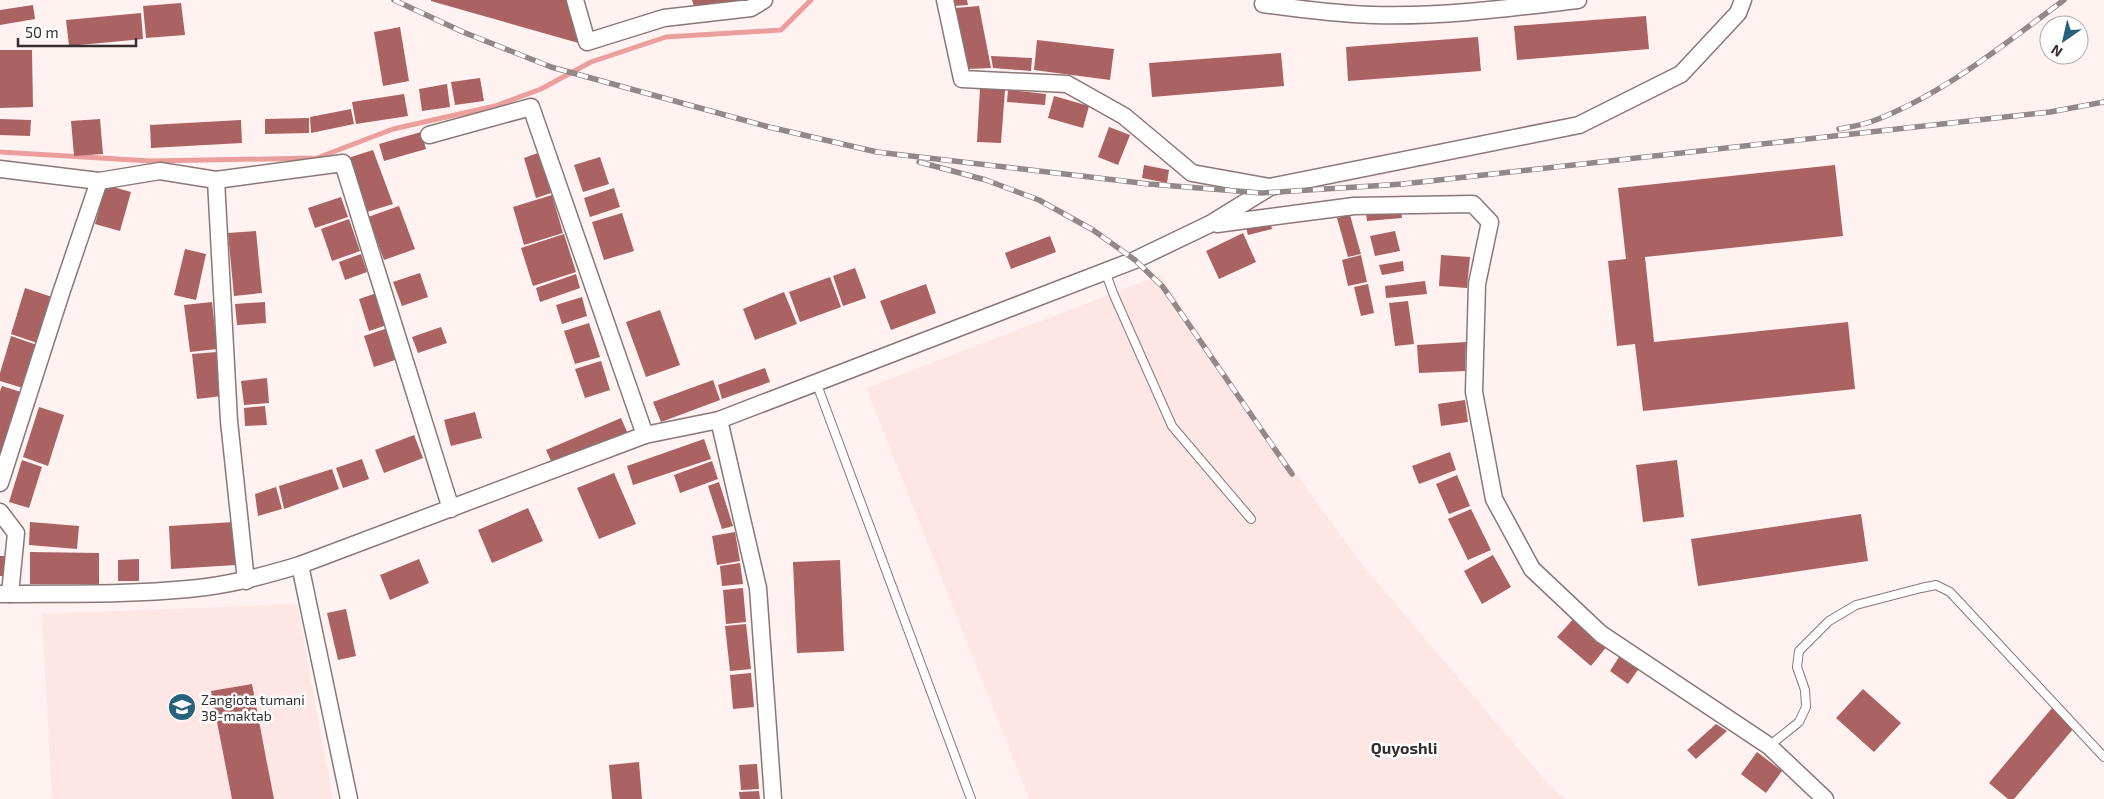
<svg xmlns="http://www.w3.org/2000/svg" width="2104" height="799" viewBox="0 0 2104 799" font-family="'Exo 2',sans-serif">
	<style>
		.built { fill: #fee6e5 }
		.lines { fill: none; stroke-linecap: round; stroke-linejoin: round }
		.stream { stroke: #ec9e9c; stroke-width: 5 }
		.building { fill: #ab6262 }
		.lane-casing { stroke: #8a7776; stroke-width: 10 }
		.street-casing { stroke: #8a7776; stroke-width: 19 }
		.lane { stroke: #fff; stroke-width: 8 }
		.street { stroke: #fff; stroke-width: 16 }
		.rail-casing { stroke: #928887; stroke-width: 5.5 }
		.rail { stroke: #fff; stroke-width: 4; stroke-dasharray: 11; stroke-linecap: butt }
		.labels { text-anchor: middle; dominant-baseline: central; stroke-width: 5; stroke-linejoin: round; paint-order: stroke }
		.poi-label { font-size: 14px; fill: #362e2e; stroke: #fff; text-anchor: start }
		.quarter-label { font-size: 16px; font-weight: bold; fill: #362e2e; stroke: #fff }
	</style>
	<rect width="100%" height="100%" fill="#fff2f1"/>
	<g class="built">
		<polygon points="1161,275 1249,408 1357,558 1550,786 1566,799 1029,799 866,388"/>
		<polygon points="297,604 333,799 52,799 42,614"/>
	</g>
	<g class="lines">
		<polyline class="stream" points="0,152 151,161 317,158 393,129 495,106 541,89 591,62 666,37 781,30 811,0"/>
	</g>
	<g class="building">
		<polygon points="431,0 569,0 582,44 431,1"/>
		<polygon points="692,0 737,0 738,4 696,12"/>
		<polygon points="953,0 967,0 968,5 954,6"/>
		<polygon points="181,3 185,35 146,38 143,6"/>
		<polygon points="33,5 35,19 0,25 0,10"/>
		<polygon points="979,6 991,68 966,69 955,8"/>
		<polygon points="141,13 143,39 69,46 66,20"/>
		<polygon points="1646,16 1649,49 1517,60 1514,26"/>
		<polygon points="400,27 409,81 383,86 374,32"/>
		<polygon points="1478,37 1481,71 1348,81 1346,47"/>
		<polygon points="1037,40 1114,49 1110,80 1034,70"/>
		<polygon points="0,50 32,50 33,107 0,108"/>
		<polygon points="1281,53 1284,86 1152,97 1149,63"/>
		<polygon points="991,56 1032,58 1031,71 993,68"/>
		<polygon points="480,78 484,101 455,105 451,82"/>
		<polygon points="447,84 450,107 422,111 419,89"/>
		<polygon points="980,88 1005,90 1001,143 977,142"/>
		<polygon points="1008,90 1046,94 1045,105 1007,102"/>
		<polygon points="404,94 408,116 356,124 352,102"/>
		<polygon points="1054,96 1089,106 1083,128 1048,118"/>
		<polygon points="351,109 354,124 311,133 310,117"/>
		<polygon points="309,118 309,133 265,134 265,119"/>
		<polygon points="0,119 31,120 30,136 0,135"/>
		<polygon points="100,119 103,154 74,156 71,121"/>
		<polygon points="241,120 242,143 151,148 150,125"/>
		<polygon points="1109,127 1130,135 1118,165 1098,157"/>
		<polygon points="421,132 426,149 384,161 379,144"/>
		<polygon points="373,150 393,204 367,212 348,158"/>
		<polygon points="538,153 551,193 536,198 524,158"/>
		<polygon points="600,157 609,184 583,192 574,165"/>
		<polygon points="1144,165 1169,170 1167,183 1142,178"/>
		<polygon points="1835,165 1843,236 1645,257 1654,342 1848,322 1855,389 1643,411 1635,344 1617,346 1608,261 1626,259 1618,188"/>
		<polygon points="106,185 131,192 120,231 95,224"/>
		<polygon points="614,188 620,207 590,217 584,198"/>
		<polygon points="552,195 563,233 524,245 513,207"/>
		<polygon points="341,197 348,217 315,228 308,208"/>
		<polygon points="399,206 415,249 384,260 368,217"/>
		<polygon points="1401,209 1402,218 1367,221 1366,212"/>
		<polygon points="622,213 634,251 604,260 592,222"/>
		<polygon points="1350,215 1361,254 1348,257 1337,218"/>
		<polygon points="1269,218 1272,229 1248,235 1245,224"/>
		<polygon points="349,219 360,251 332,261 321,229"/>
		<polygon points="256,231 262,293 234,296 228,233"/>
		<polygon points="1395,231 1400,251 1375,256 1370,236"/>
		<polygon points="1243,233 1256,262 1219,279 1206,251"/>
		<polygon points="564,234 576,272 533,286 521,248"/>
		<polygon points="1050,236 1056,252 1011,269 1005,253"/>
		<polygon points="185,249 206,254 196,300 174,295"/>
		<polygon points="361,254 367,272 345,280 339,262"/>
		<polygon points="1361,255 1367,282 1348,286 1342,260"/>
		<polygon points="1441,255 1470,257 1467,288 1439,286"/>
		<polygon points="1403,261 1404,271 1382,275 1379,265"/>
		<polygon points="855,268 866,298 843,306 833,276"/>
		<polygon points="420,273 428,297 402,306 393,282"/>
		<polygon points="576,274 580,288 540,302 536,288"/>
		<polygon points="830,277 841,307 800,322 789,292"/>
		<polygon points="1425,281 1427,294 1386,298 1385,286"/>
		<polygon points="926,284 936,313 891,330 880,301"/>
		<polygon points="1368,284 1374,313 1361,316 1354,287"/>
		<polygon points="25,288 52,297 37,343 11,334"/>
		<polygon points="784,292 797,324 755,340 743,309"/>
		<polygon points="377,293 387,325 369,331 359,299"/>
		<polygon points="582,297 587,316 562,324 556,305"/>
		<polygon points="1408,301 1414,344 1395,346 1389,303"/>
		<polygon points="212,302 217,349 190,352 184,305"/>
		<polygon points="265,302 266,323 237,325 235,304"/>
		<polygon points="660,310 680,365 646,377 626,322"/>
		<polygon points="589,323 600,357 575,364 564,331"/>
		<polygon points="441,327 447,343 418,353 412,337"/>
		<polygon points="388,328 398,359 374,367 364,336"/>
		<polygon points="11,336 37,345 23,388 0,381 0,373"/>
		<polygon points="1466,342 1465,371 1419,373 1417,345"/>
		<polygon points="217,352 222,396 197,399 192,354"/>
		<polygon points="601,361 610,390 585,398 575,369"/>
		<polygon points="765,368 770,382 722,399 718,385"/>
		<polygon points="267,378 269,403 244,405 241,381"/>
		<polygon points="713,380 720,400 661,422 653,402"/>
		<polygon points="2,386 21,392 0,462 0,391"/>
		<polygon points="1465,400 1468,422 1441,426 1438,404"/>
		<polygon points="265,406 267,425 245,426 244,408"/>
		<polygon points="39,407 64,415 48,466 23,457"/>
		<polygon points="475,412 482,438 451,446 444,420"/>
		<polygon points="621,418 628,434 553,465 546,450"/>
		<polygon points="414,435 423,458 384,473 375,450"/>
		<polygon points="704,439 711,459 633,485 627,466"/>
		<polygon points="1450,452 1456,470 1419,484 1412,466"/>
		<polygon points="362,459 369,479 343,488 336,468"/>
		<polygon points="22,460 42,467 29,508 9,502"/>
		<polygon points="1677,460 1684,517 1643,522 1636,465"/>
		<polygon points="712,461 718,479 680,493 674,475"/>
		<polygon points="332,469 339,489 284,509 279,486"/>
		<polygon points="614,473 636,524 599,539 577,488"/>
		<polygon points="1457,475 1470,506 1449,514 1436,484"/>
		<polygon points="719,482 733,526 722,529 708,486"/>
		<polygon points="276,487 282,509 258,516 255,494"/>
		<polygon points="528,508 543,541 492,563 478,530"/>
		<polygon points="1471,509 1491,550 1468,560 1448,519"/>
		<polygon points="1861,514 1868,561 1698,586 1691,539"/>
		<polygon points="30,522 79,526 77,549 29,545"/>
		<polygon points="234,522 236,565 171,569 169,526"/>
		<polygon points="735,532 740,561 717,565 712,536"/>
		<polygon points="30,552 99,553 99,584 30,584"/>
		<polygon points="1493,555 1511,587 1482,604 1464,571"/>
		<polygon points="0,556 8,556 7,576 0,576"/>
		<polygon points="139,559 139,581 118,581 118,560"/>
		<polygon points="419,559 429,583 390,600 380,575"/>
		<polygon points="840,560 844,651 797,653 793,562"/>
		<polygon points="740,563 743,584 722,586 720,566"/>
		<polygon points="743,588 746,622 726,624 723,590"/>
		<polygon points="346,609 356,656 338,660 327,613"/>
		<polygon points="1575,617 1608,645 1591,666 1557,637"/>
		<polygon points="746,624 751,669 730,671 725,626"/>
		<polygon points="1621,654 1640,667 1628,684 1610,671"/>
		<polygon points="751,673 754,707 733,709 730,675"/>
		<polygon points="252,684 266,758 274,799 232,799 211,691"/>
		<polygon points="1863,689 1901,723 1874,752 1836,718"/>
		<polygon points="2052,708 2074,728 2014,799 2008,799 1989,783"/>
		<polygon points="1716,724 1727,731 1696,759 1687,750"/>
		<polygon points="1757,752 1782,771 1766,793 1741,774"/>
		<polygon points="639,762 642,799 612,799 609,765"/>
		<polygon points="757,764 759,789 741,790 739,765"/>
		<polygon points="759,791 760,799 740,799 739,792"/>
	</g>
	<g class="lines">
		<defs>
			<g id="lane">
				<polyline points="1105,271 1113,293 1172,426 1251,519"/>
				<polyline points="816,382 971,799"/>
				<polyline points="1769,746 1799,722 1806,707 1805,690 1797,667 1799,651 1829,621 1856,605 1921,588 1936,585 1950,592 2104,757"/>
			</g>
			<g id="street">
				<polyline points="575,0 587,42 664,18 751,8 764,0"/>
				<polyline points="945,0 962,79 1067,84 1124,116 1192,173 1270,187 1579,125 1681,74 1738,13 1743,0"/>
				<path d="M1263,4C1299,9 1336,14 1373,15C1442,17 1510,8 1578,0"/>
				<polyline points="429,135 531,107 645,435"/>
				<polyline points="0,169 99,181 160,171 216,180 343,163 451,509"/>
				<polyline points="216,180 229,421 246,581"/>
				<polyline points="1217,224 1354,206 1473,204 1490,222 1477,284 1474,392 1494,499 1532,569 1601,634 1769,746 1825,799"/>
				<polyline points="719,420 758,588 773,799"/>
				<polyline points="0,483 61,293 99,181"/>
				<polyline points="0,512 16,533 10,594"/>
				<polyline points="300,565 349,799"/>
				<path d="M0,594C62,593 125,595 188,589C226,586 263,576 300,565L645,435L719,420L1135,260L1210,224L1270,187"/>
			</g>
		</defs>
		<use href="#lane" class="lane-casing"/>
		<use href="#street" class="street-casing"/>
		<use href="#lane" class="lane"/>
		<use href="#street" class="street"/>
		<defs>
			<g id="rail">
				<polyline points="394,0 463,32 551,67 769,127 877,152 1149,184 1262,193 1403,184 2050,112 2104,102"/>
				<path d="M1839,129C1850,127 1862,125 1873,121C1944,94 2003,45 2064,0"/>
				<polyline points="919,162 986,180 1039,200 1093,230 1135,260 1163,287 1292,474"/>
			</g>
		</defs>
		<use href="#rail" class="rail-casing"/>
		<use href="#rail" class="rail"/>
	</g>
	<defs>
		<symbol id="school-disc" viewBox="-11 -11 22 22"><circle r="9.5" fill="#29627b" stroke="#fff"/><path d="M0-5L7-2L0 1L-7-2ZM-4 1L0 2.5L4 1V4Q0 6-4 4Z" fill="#fff"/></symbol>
	</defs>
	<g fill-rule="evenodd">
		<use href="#school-disc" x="166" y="691" width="32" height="32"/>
	</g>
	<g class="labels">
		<g class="poi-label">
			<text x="201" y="699">Zangiota tumani<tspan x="201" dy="16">38-maktab</tspan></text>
		</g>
		<g class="quarter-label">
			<text x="1404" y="747">Quyoshli</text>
		</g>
	</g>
	<g transform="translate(2064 40) rotate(214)"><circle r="24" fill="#ffffff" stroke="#afabab"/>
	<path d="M0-4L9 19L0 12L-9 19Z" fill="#29627b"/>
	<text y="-8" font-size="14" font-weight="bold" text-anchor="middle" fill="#362e2e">N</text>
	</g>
	<path d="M18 38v8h118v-8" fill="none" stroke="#362e2e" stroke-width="2.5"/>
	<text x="25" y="38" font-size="15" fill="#362e2e" stroke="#ffffff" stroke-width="4" paint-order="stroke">50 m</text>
</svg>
